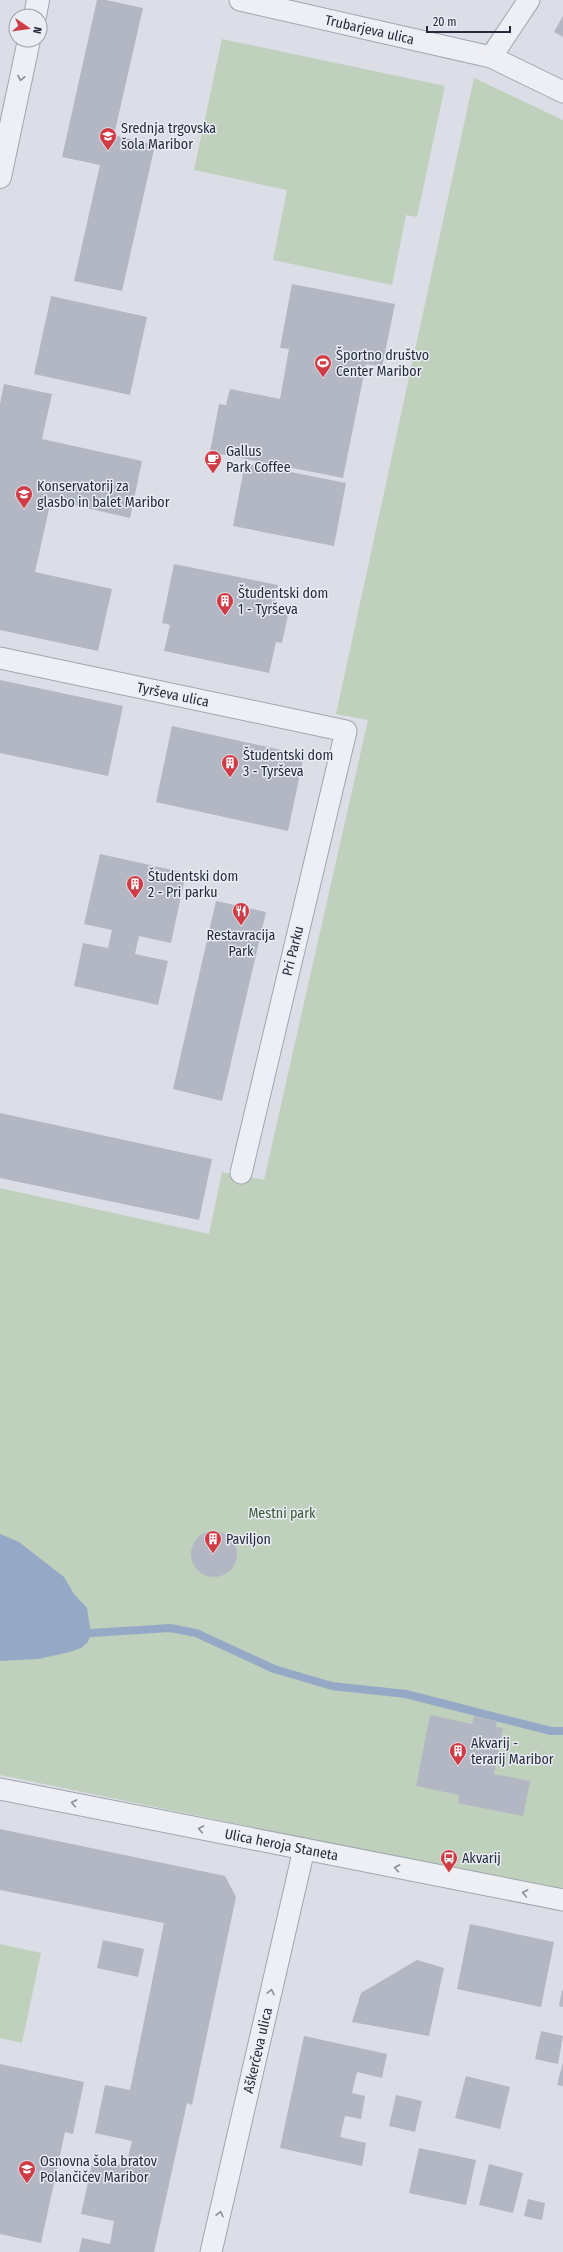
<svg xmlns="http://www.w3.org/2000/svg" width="563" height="2252" viewBox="0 0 563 2252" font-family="'Fira Sans Condensed',sans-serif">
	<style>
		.green { fill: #bfd0bc }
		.water { fill: #95a9c7 }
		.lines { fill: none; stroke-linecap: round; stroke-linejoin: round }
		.stream { stroke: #95a9c7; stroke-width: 8 }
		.building { fill: #b2b7c3 }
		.minor-casing { stroke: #a1a5b0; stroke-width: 23 }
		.tertiary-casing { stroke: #a1a5b0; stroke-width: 24 }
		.minor { stroke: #eeeff4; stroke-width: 21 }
		.tertiary { stroke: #eeeff4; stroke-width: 22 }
		.oneway { stroke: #8a8d98 }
		.labels { text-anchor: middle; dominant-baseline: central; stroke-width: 3; stroke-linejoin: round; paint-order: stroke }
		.street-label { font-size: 14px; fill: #252b3c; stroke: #eaedf4 }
		.poi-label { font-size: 14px; fill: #252b3c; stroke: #eaedf4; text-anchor: start }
		.park-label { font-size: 14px; fill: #365832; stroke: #eaedf4 }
	</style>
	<rect width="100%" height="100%" fill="#dbdee6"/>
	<g class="green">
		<polygon points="222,39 445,86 417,217 406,215 392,285 273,260 287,190 194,170"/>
		<polygon points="474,78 563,120 563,1891 0,1775 0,1188 209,1234 222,1172 264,1180 368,720 336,714"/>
		<polygon points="0,1944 41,1953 22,2043 0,2038"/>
	</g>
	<polygon class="water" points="0,1534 19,1542 64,1577 74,1594 87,1608 91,1633 88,1642 81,1648 70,1652 38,1659 0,1661"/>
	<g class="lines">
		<polyline class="stream" points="91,1633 170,1628 196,1633 274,1669 332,1686 406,1694 551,1731 563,1731"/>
	</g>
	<g class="building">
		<polygon points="97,0 106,0 143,8 114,135 155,145 122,291 74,281 100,165 62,157"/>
		<polygon points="563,16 563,37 554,32"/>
		<polygon points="292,284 395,304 382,367 366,364 343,478 210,452 219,404 226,405 230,389 280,399 289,349 280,348"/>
		<polygon points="51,296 147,317 130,395 34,374"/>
		<polygon points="4,384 52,394 42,439 142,461 130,518 51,500 35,572 112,589 98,651 0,630 0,404"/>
		<polygon points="245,463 346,483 334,546 233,526"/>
		<polygon points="174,564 278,585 274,607 289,610 282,643 276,642 269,673 164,651 170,625 162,623"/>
		<polygon points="0,680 123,706 108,776 0,753"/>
		<polygon points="172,726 304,755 288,831 156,802"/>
		<polygon points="100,854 186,873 171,943 139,936 135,954 168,961 158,1005 74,986 83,943 108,948 112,930 84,924"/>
		<polygon points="216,901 266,912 222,1101 173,1089"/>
		<polygon points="0,1113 212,1159 199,1220 0,1178"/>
		<circle cx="214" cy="1554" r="23"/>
		<polygon points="430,1715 472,1724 474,1716 497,1721 496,1727 503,1728 494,1774 530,1781 523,1816 458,1803 459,1795 416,1786"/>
		<polygon points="0,1829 225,1876 236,1897 192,2105 187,2103 154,2252 79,2252 82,2238 110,2244 114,2221 81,2214 93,2159 126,2166 132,2141 95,2133 105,2085 130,2090 164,1923 0,1890"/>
		<polygon points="470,1924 554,1942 541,2007 457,1989"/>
		<polygon points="103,1940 144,1949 138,1977 97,1968"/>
		<polygon points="417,1960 444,1968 429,2036 352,2022 361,1993"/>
		<polygon points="562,1990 563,1991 563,2007 559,2006"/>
		<polygon points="541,2031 563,2036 558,2064 535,2059"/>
		<polygon points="304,2036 387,2054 382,2078 357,2072 352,2093 365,2096 361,2119 345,2116 340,2137 366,2143 362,2166 280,2148"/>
		<polygon points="563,2062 563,2086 557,2085"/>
		<polygon points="0,2064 84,2082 73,2134 65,2132 41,2243 0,2234"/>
		<polygon points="466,2076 510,2087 500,2129 455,2118"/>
		<polygon points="396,2095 422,2101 415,2132 389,2126"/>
		<polygon points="419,2148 476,2160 466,2205 409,2193"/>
		<polygon points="489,2164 523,2173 513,2213 479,2205"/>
		<polygon points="528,2199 545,2203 542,2220 524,2216"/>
	</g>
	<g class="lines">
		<defs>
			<g id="minor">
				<path id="s1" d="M240,0L491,57L563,92"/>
				<polyline points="491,57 529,0"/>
				<path id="s2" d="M0,658L346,731L241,1173"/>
				<path id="s3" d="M0,1789L563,1900"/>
				<path id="s4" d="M211,2252L304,1849"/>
			</g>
			<g id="tertiary">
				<polyline points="35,16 38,0"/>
				<polyline points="0,177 29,40"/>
			</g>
		</defs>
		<use href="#minor" class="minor-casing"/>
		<use href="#tertiary" class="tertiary-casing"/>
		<use href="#minor" class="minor"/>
		<use href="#tertiary" class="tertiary"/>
	</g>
	<defs><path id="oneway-chevron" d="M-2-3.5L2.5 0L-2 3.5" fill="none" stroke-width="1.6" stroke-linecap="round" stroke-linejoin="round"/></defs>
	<g class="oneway">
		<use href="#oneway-chevron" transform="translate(21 78) rotate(102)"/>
		<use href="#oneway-chevron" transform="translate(74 1803) rotate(-169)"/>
		<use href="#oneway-chevron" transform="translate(201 1829) rotate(-169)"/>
		<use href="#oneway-chevron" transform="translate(397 1868) rotate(-169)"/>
		<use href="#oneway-chevron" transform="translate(525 1893) rotate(-169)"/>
		<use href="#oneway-chevron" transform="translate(271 1992) rotate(-77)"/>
		<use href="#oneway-chevron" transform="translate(220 2214) rotate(-77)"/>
	</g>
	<defs>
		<symbol id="school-pin" viewBox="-11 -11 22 30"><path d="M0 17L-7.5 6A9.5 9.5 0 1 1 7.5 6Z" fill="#cf3c45" stroke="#eaedf4"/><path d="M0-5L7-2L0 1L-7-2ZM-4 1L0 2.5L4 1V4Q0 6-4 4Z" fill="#fff"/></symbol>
		<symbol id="stadium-pin" viewBox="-11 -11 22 30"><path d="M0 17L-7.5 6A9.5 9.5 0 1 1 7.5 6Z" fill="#cf3c45" stroke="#eaedf4"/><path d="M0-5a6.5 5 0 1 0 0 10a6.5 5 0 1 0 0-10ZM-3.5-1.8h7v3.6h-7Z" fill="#fff"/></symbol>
		<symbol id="cafe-pin" viewBox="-11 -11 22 30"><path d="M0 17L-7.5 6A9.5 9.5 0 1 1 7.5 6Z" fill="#cf3c45" stroke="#eaedf4"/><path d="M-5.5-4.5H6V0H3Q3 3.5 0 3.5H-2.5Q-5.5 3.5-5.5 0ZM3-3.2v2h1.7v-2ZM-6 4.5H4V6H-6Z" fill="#fff"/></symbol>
		<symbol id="building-pin" viewBox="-11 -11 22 30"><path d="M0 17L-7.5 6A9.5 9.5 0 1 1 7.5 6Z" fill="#cf3c45" stroke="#eaedf4"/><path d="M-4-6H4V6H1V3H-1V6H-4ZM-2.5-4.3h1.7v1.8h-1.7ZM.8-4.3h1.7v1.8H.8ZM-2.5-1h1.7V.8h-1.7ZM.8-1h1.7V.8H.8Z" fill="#fff"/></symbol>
		<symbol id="restaurant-pin" viewBox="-11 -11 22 30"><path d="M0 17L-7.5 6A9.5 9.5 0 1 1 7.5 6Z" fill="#cf3c45" stroke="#eaedf4"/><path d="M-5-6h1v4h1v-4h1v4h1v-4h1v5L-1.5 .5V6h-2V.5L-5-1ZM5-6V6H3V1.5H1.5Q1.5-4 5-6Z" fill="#fff"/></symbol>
		<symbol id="bus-pin" viewBox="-11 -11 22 30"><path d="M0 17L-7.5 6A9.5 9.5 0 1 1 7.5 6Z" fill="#cf3c45" stroke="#eaedf4"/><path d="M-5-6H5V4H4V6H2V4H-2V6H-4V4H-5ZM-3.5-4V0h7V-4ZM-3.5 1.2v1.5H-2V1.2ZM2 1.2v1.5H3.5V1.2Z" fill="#fff"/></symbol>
	</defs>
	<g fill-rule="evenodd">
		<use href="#school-pin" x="98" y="126" width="20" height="27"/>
		<use href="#stadium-pin" x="313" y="353" width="20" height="27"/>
		<use href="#cafe-pin" x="203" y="449" width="20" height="27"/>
		<use href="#school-pin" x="14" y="484" width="20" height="27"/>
		<use href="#building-pin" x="215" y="591" width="20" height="27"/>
		<use href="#building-pin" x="220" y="753" width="20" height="27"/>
		<use href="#building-pin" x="125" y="874" width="20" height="27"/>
		<use href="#restaurant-pin" x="231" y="901" width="20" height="27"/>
		<use href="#building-pin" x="203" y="1529" width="20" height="27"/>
		<use href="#building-pin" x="448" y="1741" width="20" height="27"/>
		<use href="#bus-pin" x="439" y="1848" width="20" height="27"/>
		<use href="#school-pin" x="17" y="2159" width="20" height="27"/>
	</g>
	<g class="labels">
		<g class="street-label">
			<text stroke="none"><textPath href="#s1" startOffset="133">Trubarjeva ulica</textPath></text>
			<text stroke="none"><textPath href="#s2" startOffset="177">Tyrševa ulica</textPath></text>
			<text transform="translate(293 951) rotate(-76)">Pri Parku</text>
			<text stroke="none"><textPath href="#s3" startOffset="287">Ulica heroja Staneta</textPath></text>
			<text stroke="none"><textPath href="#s4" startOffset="207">Aškerčeva ulica</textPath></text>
		</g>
		<g class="poi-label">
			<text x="121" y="128">Srednja trgovska<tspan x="121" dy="16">šola Maribor</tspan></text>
			<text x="336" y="355">Športno društvo<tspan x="336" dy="16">Center Maribor</tspan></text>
			<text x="226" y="451">Gallus<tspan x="226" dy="16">Park Coffee</tspan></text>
			<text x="37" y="486">Konservatorij za<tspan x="37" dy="16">glasbo in balet Maribor</tspan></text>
			<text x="238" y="593">Študentski dom<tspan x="238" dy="16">1 - Tyrševa</tspan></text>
			<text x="243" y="755">Študentski dom<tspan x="243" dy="16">3 - Tyrševa</tspan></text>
			<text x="148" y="876">Študentski dom<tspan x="148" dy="16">2 - Pri parku</tspan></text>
			<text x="241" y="935" text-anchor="middle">Restavracija<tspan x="241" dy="16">Park</tspan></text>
			<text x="226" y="1539">Paviljon</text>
			<text x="471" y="1743">Akvarij -<tspan x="471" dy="16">terarij Maribor</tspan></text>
			<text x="462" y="1858">Akvarij</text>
			<text x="40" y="2161">Osnovna šola bratov<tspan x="40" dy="16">Polančičev Maribor</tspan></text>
		</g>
		<g class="park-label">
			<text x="282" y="1513">Mestni park</text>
		</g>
	</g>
	<g transform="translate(28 28) rotate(103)"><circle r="19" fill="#eaedf4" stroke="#9b9faa"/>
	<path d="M0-3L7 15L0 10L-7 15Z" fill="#cf3c45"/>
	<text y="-6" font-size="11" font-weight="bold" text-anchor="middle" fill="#252b3c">N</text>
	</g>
	<path d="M427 26v6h83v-6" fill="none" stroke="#252b3c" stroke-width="2"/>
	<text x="433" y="26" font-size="12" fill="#252b3c" stroke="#eaedf4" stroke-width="3" paint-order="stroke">20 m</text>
</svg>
